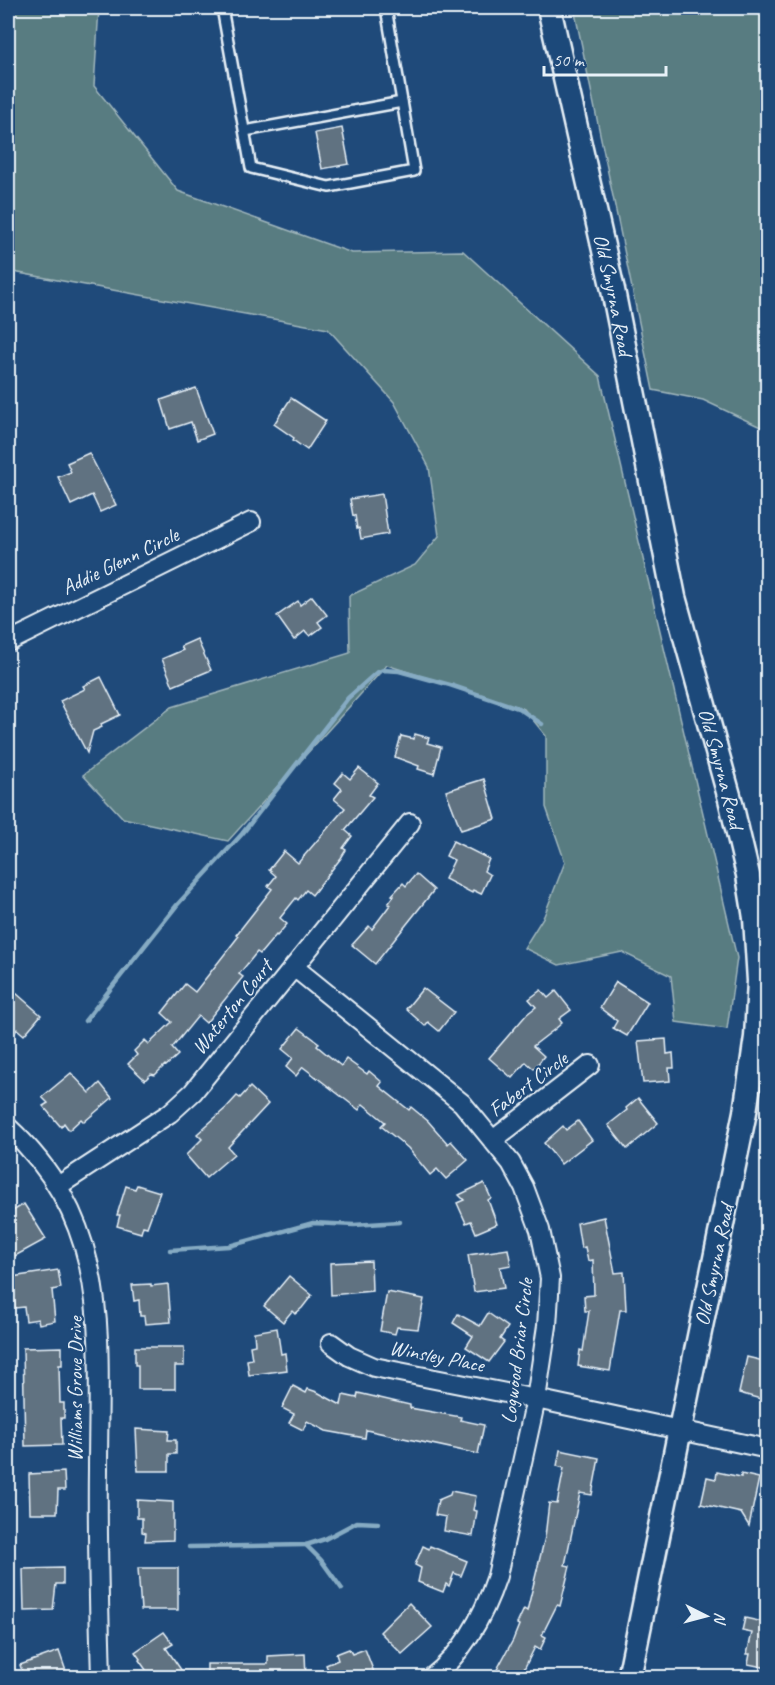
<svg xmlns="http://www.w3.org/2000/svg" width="775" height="1685" viewBox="0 0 775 1685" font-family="Caveat,sans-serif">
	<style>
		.green { fill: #587c81; stroke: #a0b6bc; stroke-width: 1.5 }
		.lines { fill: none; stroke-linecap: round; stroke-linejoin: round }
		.stream { stroke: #86abc3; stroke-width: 4.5 }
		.building { fill: #607281; stroke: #e8f1f8; stroke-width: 1.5 }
		.service-casing { stroke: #e8f1f8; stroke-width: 14 }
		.minor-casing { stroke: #e8f1f8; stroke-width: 22 }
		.tertiary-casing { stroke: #e8f1f8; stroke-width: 27 }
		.service { stroke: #1f4a7a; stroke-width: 9 }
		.minor { stroke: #1f4a7a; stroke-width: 18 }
		.tertiary { stroke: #1f4a7a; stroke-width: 22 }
		.labels { text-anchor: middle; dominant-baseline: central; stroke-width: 4.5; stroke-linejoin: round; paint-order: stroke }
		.street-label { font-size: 21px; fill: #e8f1f8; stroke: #1f4a7a }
	</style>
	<rect width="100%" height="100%" fill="#1f4a7a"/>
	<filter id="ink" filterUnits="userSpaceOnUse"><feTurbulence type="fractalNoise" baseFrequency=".0167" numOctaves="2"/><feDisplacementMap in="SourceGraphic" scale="12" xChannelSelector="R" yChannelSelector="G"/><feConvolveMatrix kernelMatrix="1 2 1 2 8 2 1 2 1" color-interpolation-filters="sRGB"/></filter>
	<g filter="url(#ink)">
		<g class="green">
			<polygon points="8,8 99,8 94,86 178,191 352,253 463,251 600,376 737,958 727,1029 676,1022 671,976 622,952 559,965 524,948 544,916 565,862 546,807 546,736 524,709 387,665 228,841 123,818 83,775 172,707 350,653 349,596 415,565 439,536 429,467 394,402 328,329 8,271"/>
			<polygon points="574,8 767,8 767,430 703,400 653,390"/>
		</g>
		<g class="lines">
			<g class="stream">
				<polyline points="85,1021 177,905 242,834 348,698 376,673 383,670 399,671 450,685 518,708 542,724"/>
				<polyline points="170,1250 229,1246 313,1223 354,1225 400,1222"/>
				<polyline points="306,1545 321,1560 342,1589"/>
				<polyline points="189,1547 306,1545 325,1539 357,1522 378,1523"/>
			</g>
		</g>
		<g class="building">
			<polygon points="342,128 349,164 322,169 315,133"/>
			<polygon points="196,388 213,434 197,440 191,422 170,429 161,400"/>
			<polygon points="291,398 326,421 307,450 293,440 294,438 274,424"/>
			<polygon points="89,453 116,505 100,512 92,495 71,505 58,477 71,472 67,463"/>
			<polygon points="382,494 388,534 361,539 359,528 357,529 355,515 353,516 350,499"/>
			<polygon points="312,596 327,615 318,622 322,627 310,636 305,631 294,640 277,616 298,601 300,605"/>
			<polygon points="197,639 211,670 173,686 162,659 183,650 181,646"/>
			<polygon points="101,677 120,715 101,724 102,727 93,731 87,753 60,701 85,689 83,686"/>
			<polygon points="415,734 429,738 427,743 441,747 434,774 418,769 419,766 395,757 401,736 414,739"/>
			<polygon points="359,768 378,783 369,795 373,797 345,830 352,836 343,848 346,850 341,858 312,895 306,890 298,900 296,898 280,918 287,924 277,936 276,935 260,954 257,952 239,974 243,977 206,1023 198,1016 172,1048 178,1055 166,1066 165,1065 155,1075 151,1074 145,1080 128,1064 137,1055 134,1051 145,1040 149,1044 172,1022 162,1013 185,984 195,992 238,937 236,935 272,889 268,886 276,876 269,870 284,851 298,863 345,808 334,799 342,789 335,783 343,773 350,779"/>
			<polygon points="484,779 496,819 461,830 446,791"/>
			<polygon points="453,841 489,859 484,871 490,875 481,894 473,890 472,893 445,879 454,860 446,856"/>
			<polygon points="416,874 434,890 375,964 352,945 369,926 372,929 390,905 388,904 394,896 392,895 403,883 406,886"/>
			<polygon points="616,982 648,1002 627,1036 613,1028 617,1021 600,1008"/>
			<polygon points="8,986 41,1015 24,1035 17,1029 15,1032 8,1025"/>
			<polygon points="423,988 454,1012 439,1031 428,1022 425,1026 406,1009"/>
			<polygon points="541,990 548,998 556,991 571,1010 559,1019 562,1023 555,1029 533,1046 544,1056 534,1069 526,1062 512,1078 489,1058 527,1014 536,1007 529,999"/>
			<polygon points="299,1028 319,1043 317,1046 341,1066 346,1059 367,1074 369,1071 382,1082 379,1086 409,1110 411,1107 428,1121 448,1144 451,1141 468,1160 446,1179 437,1169 430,1175 408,1148 381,1126 385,1122 363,1104 359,1110 303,1067 296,1076 286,1067 293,1058 282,1049"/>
			<polygon points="666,1039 667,1054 673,1053 674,1068 669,1068 670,1081 643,1083 638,1041"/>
			<polygon points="71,1073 90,1093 100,1083 112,1098 84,1122 81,1119 69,1130 64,1123 61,1127 43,1106 48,1103 42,1097"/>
			<polygon points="250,1087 268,1104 228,1147 234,1154 206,1178 186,1155 202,1139 197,1134 226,1108 237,1096 240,1098"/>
			<polygon points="638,1098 658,1123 627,1149 608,1125 627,1110 626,1108"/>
			<polygon points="578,1121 592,1140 561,1164 544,1143 563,1126 566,1130"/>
			<polygon points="484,1183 491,1198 488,1200 497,1224 476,1233 471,1221 466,1223 457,1203 464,1200 459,1195"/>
			<polygon points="137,1185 160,1192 147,1227 143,1226 141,1233 117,1226 120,1215 117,1215 126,1186 135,1189"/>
			<polygon points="24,1204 46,1239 15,1256 8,1244 8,1214"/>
			<polygon points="604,1217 615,1273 624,1272 626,1310 620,1310 610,1371 578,1366 580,1350 583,1351 589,1311 585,1311 584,1296 594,1295 593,1260 588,1261 585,1247 581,1248 577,1223"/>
			<polygon points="508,1249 511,1265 500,1267 504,1288 474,1292 468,1255"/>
			<polygon points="371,1261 372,1291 331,1295 330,1263"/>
			<polygon points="58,1270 61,1288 52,1290 55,1321 39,1324 38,1319 26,1321 24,1307 15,1308 12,1277"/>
			<polygon points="289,1276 312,1295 302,1308 295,1314 292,1311 283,1322 264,1306"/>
			<polygon points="151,1284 151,1286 168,1284 171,1322 145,1324 144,1316 140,1316 139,1300 134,1301 132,1285"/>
			<polygon points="387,1292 424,1299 418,1329 397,1327 395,1334 380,1331"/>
			<polygon points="488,1313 508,1327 500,1339 504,1342 489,1362 466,1347 473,1336 453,1323 458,1314 480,1326"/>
			<polygon points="277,1328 281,1354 285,1353 287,1370 249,1375 247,1360 252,1359 250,1346 255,1345 254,1332"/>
			<polygon points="62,1347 62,1365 59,1365 60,1403 64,1403 64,1418 61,1418 62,1445 25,1446 23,1348"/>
			<polygon points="135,1347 184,1347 184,1366 175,1366 175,1389 138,1389 138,1365 135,1365"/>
			<polygon points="747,1357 768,1362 768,1401 739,1393"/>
			<polygon points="293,1386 306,1393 308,1389 317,1392 341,1405 343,1395 357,1398 358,1393 410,1405 410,1408 461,1417 460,1420 484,1425 478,1454 366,1430 365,1438 326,1431 307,1421 303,1430 289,1423 294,1414 282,1408"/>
			<polygon points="136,1429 169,1431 168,1440 176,1440 176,1454 169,1454 169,1471 138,1471"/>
			<polygon points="560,1450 599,1458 592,1495 580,1493 565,1565 570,1566 560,1606 557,1605 542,1635 546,1637 540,1650 535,1647 520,1677 493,1677 513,1640 519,1625 517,1624 524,1609 527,1611 545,1537 549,1503 557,1504 564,1468 557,1466"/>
			<polygon points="64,1472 65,1490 58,1490 57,1513 30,1513 29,1474"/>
			<polygon points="717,1472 741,1477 741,1474 759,1478 749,1526 741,1513 701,1504 707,1477 716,1479"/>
			<polygon points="451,1491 476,1496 473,1510 477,1511 473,1536 444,1531 446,1517 435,1515 438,1500 450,1495"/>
			<polygon points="137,1500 173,1502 173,1540 145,1541 146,1533 142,1532 142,1518 137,1518"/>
			<polygon points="423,1546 429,1549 430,1546 467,1561 461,1576 454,1573 449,1586 446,1584 443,1592 418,1582 421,1568 415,1565"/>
			<polygon points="63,1568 63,1584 56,1584 53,1610 24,1611 23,1569"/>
			<polygon points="138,1568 178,1568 178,1610 141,1610"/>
			<polygon points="409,1603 432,1627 402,1654 380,1632"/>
			<polygon points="745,1618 768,1623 768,1668 748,1664 750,1654 747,1654 752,1633 742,1631"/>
			<polygon points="164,1632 173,1644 166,1648 186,1677 151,1677 139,1660 140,1659 135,1652"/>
			<polygon points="349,1649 352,1654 365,1649 375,1675 368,1677 331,1677 326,1665 338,1660 336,1654"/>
			<polygon points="59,1651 68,1677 24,1677 20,1665"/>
			<polygon points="305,1654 306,1677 207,1677 207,1664 268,1664 268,1656"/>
		</g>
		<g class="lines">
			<defs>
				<g id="service">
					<polyline points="222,8 251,168 329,187 414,171 386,8"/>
					<polyline points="245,131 402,102"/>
				</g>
				<g id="minor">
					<polyline points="8,642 251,522"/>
					<path d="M294,967L462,1103L511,1163L524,1187L540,1230L550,1278L547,1326L536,1399L497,1576C484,1615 465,1652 431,1678"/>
					<path d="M8,1127C114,1225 98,1338 98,1469C97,1538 99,1608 101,1678"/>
					<polyline points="493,1140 590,1065"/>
					<polyline points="58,1186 170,1113 193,1092 410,823"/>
					<polyline points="331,1343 349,1356 374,1367 536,1399 768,1449"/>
				</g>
				<g id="tertiary">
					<path id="s1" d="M549,8L613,290L674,597L730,799L748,875L755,918L759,981L756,1037L745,1112L629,1678"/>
				</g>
			</defs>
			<use href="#service" class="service-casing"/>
			<use href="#minor" class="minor-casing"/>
			<use href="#tertiary" class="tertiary-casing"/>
			<use href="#service" class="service"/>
			<use href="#minor" class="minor"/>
			<use href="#tertiary" class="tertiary"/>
		</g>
	</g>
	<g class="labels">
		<g class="street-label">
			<text stroke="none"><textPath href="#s1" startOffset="294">Old Smyrna Road</textPath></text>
			<text transform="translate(120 561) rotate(-26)">Addie Glenn Circle</text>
			<text stroke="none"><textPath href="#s1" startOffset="780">Old Smyrna Road</textPath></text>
			<text transform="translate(232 1007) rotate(-51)">Waterton Court</text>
			<text transform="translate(528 1084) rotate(-37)">Fabert Circle</text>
			<text transform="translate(714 1265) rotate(-78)">Old Smyrna Road</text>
			<text transform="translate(517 1351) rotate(-83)">Logwood Briar Circle</text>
			<text transform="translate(437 1356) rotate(11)">Winsley Place</text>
			<text transform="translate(75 1389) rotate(-90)">Williams Grove Drive</text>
		</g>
	</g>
	<rect width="775" height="1685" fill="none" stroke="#1f4a7a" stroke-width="30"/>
	<rect x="15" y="15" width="745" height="1655" fill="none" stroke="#e8f1f8" stroke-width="2" filter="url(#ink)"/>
	<g transform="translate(706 1616) rotate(96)" stroke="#1f4a7a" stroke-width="4.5" paint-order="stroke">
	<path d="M0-4.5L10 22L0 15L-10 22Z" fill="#e8f1f8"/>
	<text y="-9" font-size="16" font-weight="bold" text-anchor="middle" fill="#e8f1f8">N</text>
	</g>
	<path d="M544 66v9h122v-9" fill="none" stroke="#e8f1f8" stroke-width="3"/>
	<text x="553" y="66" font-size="18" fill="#e8f1f8" stroke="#1f4a7a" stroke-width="4.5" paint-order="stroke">50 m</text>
</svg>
